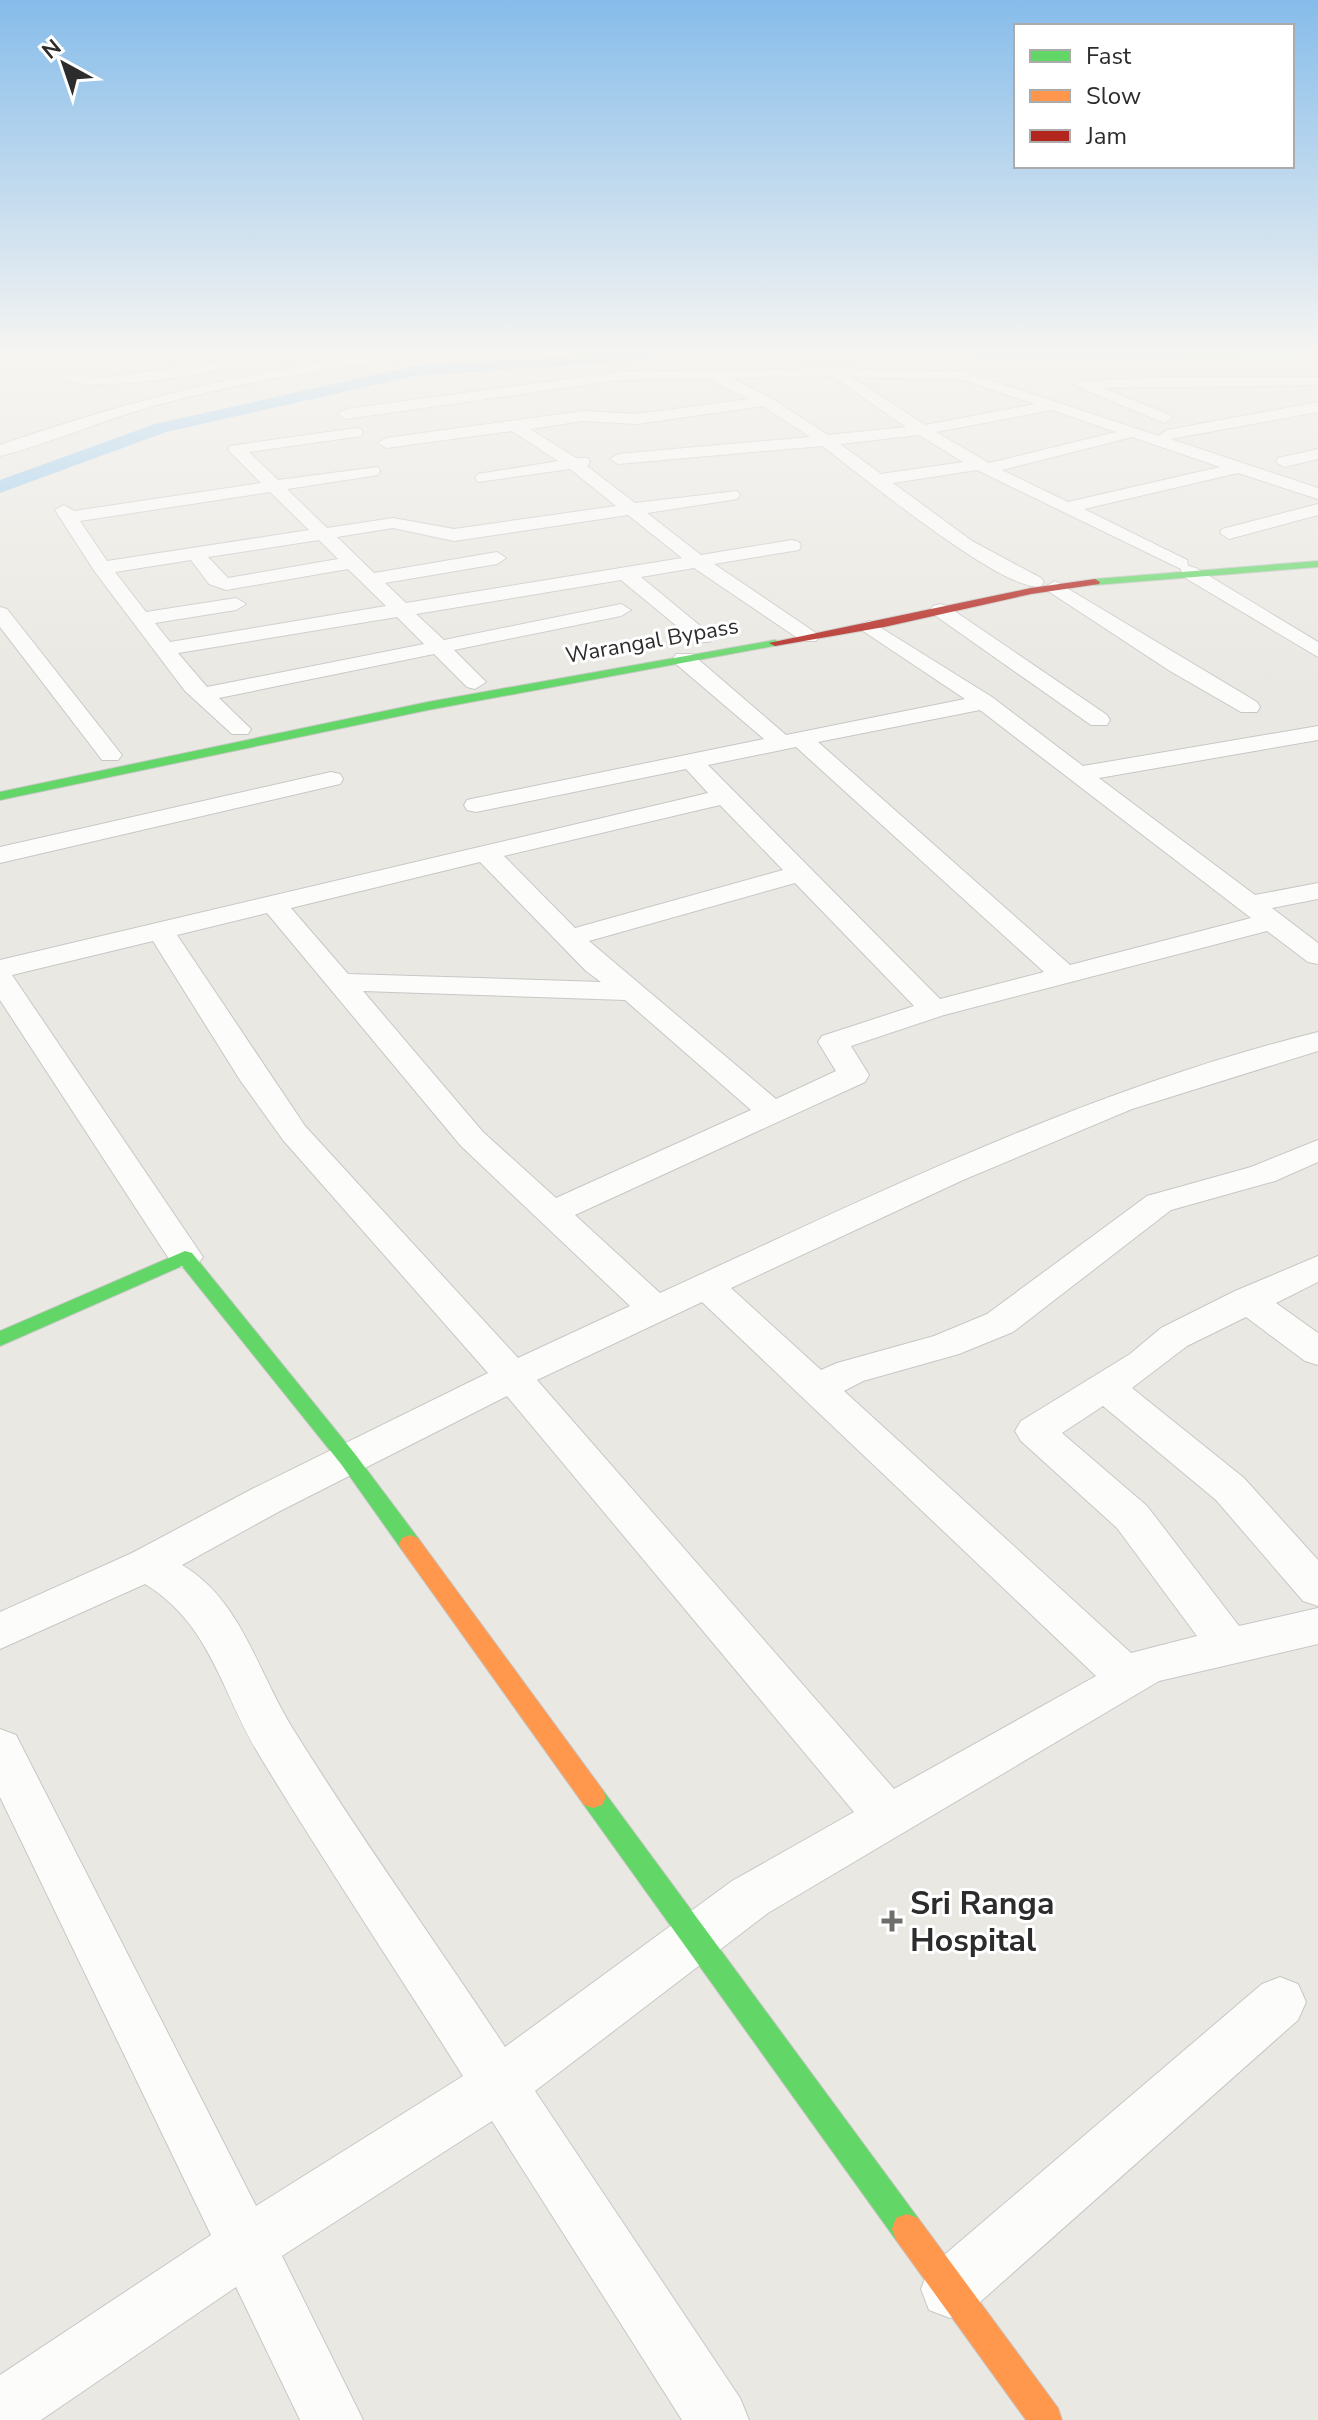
<svg xmlns="http://www.w3.org/2000/svg" width="1318" height="2420" viewBox="0 0 1318 2420" font-family="'Nunito Sans',sans-serif">
	<style>
		.water { fill: #93c7ee }
		.lines { fill: none; stroke-linecap: round; stroke-linejoin: round }
		.canal { fill: #93c7ee; fill-rule: evenodd }
		.street-casing { stroke: #c8c7c7; stroke-width: 2 }
		.fast-casing { stroke: #c8c7c7; stroke-width: 2 }
		.slow-casing { stroke: #c8c7c7; stroke-width: 2 }
		.jam-casing { stroke: #c8c7c7; stroke-width: 2 }
		.street { fill: #fcfcfb; fill-rule: evenodd }
		.fast { fill: #63d668; fill-rule: evenodd }
		.slow { fill: #ff974d; fill-rule: evenodd }
		.jam { fill: #b3261e; fill-rule: evenodd }
		.poi-dot { fill: #6e6e6c; stroke: #fff; stroke-width: 3 }
		.labels { text-anchor: middle; dominant-baseline: central; stroke-width: 6; stroke-linejoin: round; paint-order: stroke }
		.far-street-label { font-size: 22px; fill: #2c2c2c; stroke: #fff }
		.near-poi-label { font-size: 32px; font-weight: bold; fill: #2c2c2c; stroke: #fff; text-anchor: start }
	</style>
	<rect width="100%" height="100%" fill="#eae8e2"/>
	<polygon class="water" points="948,351 1318,351 1318,359 974,360"/>
	<g class="lines">
		<polygon class="canal" points="632,351 707,351 699,356 414,376 166,432 0,493 0,480 155,424 414,366"/>
		<defs>
			<g id="street">
				<path d="M399,351H447L440,355C345,365 250,380 157,405C104,419 53,443 0,456V445C131,399 261,368 399,351Z"/>
				<path d="M223,361L230,365L228,368C197,375 84,395 62,377L69,373L101,378Z"/>
				<path d="M834,368L965,372L1159,436L1167,430L1318,402V412L1170,439L1318,488V499L1238,473L1084,509L1187,560L1188,566L1196,568L1318,642V657L1182,576L1181,569L977,470L893,483L972,541L1041,578L1044,582L1041,586C1006,595 856,471 822,446L618,464L610,459L618,454L810,437L763,406L637,424L583,421L530,429L576,458H588L590,462L587,466L635,503L737,491L740,495L737,499L731,500L647,513L701,555L792,540L799,542L801,546L799,550L714,564L816,633L819,637L816,641H802L694,568L641,577L710,634L713,638L710,642H696L621,580L416,614L444,640L621,604L631,610L621,616L454,650L486,682L475,689L467,687L434,654L219,698L251,729L248,734H232L185,691L95,572L55,510L64,505L74,511L261,483L230,452L228,449L230,446L356,428L362,430V436L249,452L278,480L378,467L380,471L378,475L372,476L287,489L327,528L393,518L454,529L616,506L570,469L478,482L475,478L478,474L558,461L512,431L386,448L378,443L386,438L583,411L637,414L749,399L710,379L620,380L346,419L338,414L346,409L620,372ZM832,376L906,427L828,435L771,398L732,378ZM852,377L963,380L1035,404L925,425ZM1052,410L1116,432L989,463L936,432ZM919,435L963,462L881,474L840,444ZM1132,437L1220,467L1068,502L1002,470ZM270,492L309,530L107,561L80,521ZM628,515L682,558L406,603L385,583L497,564L506,558L497,552L374,573L337,537L393,528L454,541ZM319,540L338,559L228,578L208,557ZM191,560L209,584L226,590L348,569L386,606L170,642L155,623L236,610L246,604L236,598L146,612L115,572ZM397,617L424,644L207,687L178,653Z"/>
				<polygon points="1170,377 1318,377 1318,385 1103,388 1170,415 1172,418 1164,423 1074,385 1081,381"/>
				<polygon points="1318,449 1318,459 1284,467 1276,462 1278,458"/>
				<polygon points="1318,504 1318,515 1229,539 1220,533 1222,529"/>
				<polygon points="1055,581 1257,702 1260,707 1257,712 1241,712 1170,671 1048,591 1045,587"/>
				<polygon points="940,604 947,606 1107,715 1110,720 1107,725 1091,725 933,614 930,610 933,606"/>
				<polygon points="0,607 7,609 118,750 122,755 118,760 102,760 0,627"/>
				<path d="M870,621L992,697L1083,766L1318,726V740L1099,778L1255,895L1318,883V899L1272,908L1318,943V964L1308,962L1267,931L944,1015L851,1046L869,1075L865,1082L575,1215L660,1293C874,1195 1088,1089 1318,1032V1051L1132,1109L963,1180L731,1288L821,1370L837,1363L934,1336L987,1314L1147,1196L1251,1167L1318,1140V1162L1275,1181L1171,1210L1013,1332L959,1354L863,1381L844,1391L1131,1653L1197,1636L1117,1528L1021,1441L1015,1431L1021,1421L1130,1354L1161,1328L1235,1291L1318,1256V1282L1276,1303L1318,1333V1365L1305,1361L1246,1317L1187,1346L1132,1388L1244,1478L1318,1560V1606L1303,1601L1216,1500L1103,1406L1062,1433L1147,1506L1239,1626L1318,1608V1644L1159,1681L768,1913L535,2091L740,2398L749,2420H682L492,2121L282,2256L363,2420H300L236,2287L41,2420H0V2375L211,2235L0,1797V1729L16,1735L256,2206L463,2076C396,1970 326,1865 261,1758C222,1695 212,1625 145,1584L0,1649V1612L132,1553L252,1489L488,1373L283,1140L240,1080L153,941L12,975L203,1257L197,1265L185,1268L173,1265L0,1000V960L708,793L686,769L476,812L467,810L464,805L467,800L476,798L764,739L676,664L673,659L676,654H692L786,735L965,699L863,631L860,627L863,623ZM980,710L1251,918L1070,965L818,742ZM796,747L1044,972L940,999L708,765ZM720,805L783,870L575,928L504,856ZM480,862L586,971L601,982L348,974L291,908ZM795,883L914,1006L822,1036L818,1042L836,1071L776,1099L589,941ZM267,913L461,1146L630,1306L518,1358L305,1126L177,935ZM363,991L625,1000L751,1110L556,1198L483,1132ZM702,1302L1096,1676L894,1789L537,1380ZM507,1396L854,1812L732,1881L505,2047C435,1941 360,1837 293,1729C258,1674 242,1600 182,1565L280,1511Z"/>
				<polygon points="331,772 340,774 343,779 340,784 0,863 0,847"/>
				<polygon points="1280,1977 1298,1984 1306,2002 1298,2020 971,2310 950,2318 929,2310 921,2289 929,2268 1262,1984"/>
			</g>
			<g id="fast">
				<polygon points="1318,561 1318,567 1095,585 1090,582 1095,579"/>
				<polygon points="775,640 781,643 779,645 428,710 0,800 0,792 428,702"/>
				<polygon points="185,1251 192,1253 355,1454 418,1538 421,1544 418,1550 410,1553 402,1550 341,1464 182,1266 0,1346 0,1331"/>
				<polygon points="593,1786 602,1789 918,2218 922,2229 918,2240 907,2244 896,2240 584,1805 580,1797 584,1789"/>
			</g>
			<g id="slow">
				<polygon points="410,1535 418,1538 602,1789 606,1797 602,1805 593,1808 584,1805 402,1550 399,1544 402,1538"/>
				<polygon points="907,2214 918,2218 1058,2408 1062,2420 1026,2420 896,2240 892,2229 896,2218"/>
			</g>
			<polygon id="jam" points="1095,579 1100,582 1099,584 1031,594 884,627 775,646 769,643 1031,588"/>
		</defs>
		<use href="#street" class="street-casing"/>
		<use href="#fast" class="fast-casing"/>
		<use href="#slow" class="slow-casing"/>
		<use href="#jam" class="jam-casing"/>
		<use href="#street" class="street"/>
		<use href="#fast" class="fast"/>
		<use href="#slow" class="slow"/>
		<use href="#jam" class="jam"/>
	</g>
	<linearGradient id="sky" x2="0" y2="1"><stop stop-color="#86bcea"/><stop offset="0.51" stop-color="#f6f5f2"/><stop offset="1" stop-color="#f6f5f2" stop-opacity="0"/></linearGradient>
	<rect width="1318" height="690" fill="url(#sky)"/>
	<path class="poi-dot" d="M888 1909h8v8h8v8h-8v8h-8v-8h-8v-8h8z"/>
	<g class="labels">
		<g class="far-street-label">
			<text transform="translate(652 641) rotate(-10)">Warangal Bypass</text>
		</g>
		<g class="near-poi-label">
			<text x="910" y="1903">Sri Ranga<tspan x="910" dy="37">Hospital</tspan></text>
		</g>
	</g>
	<rect x="1014" y="24" width="280" height="144" fill="#ffffff" stroke="#ababab" stroke-width="2"/>
	<rect x="1030" y="50" width="40" height="12" fill="#63d668" stroke="#ababab" stroke-width="2"/>
	<text x="1086" y="64" font-size="24" fill="#2c2c2c">Fast</text>
	<rect x="1030" y="90" width="40" height="12" fill="#ff974d" stroke="#ababab" stroke-width="2"/>
	<text x="1086" y="104" font-size="24" fill="#2c2c2c">Slow</text>
	<rect x="1030" y="130" width="40" height="12" fill="#b3261e" stroke="#ababab" stroke-width="2"/>
	<text x="1086" y="144" font-size="24" fill="#2c2c2c">Jam</text>
	<g transform="translate(64 64) rotate(320)" stroke="#ffffff" stroke-width="6" paint-order="stroke">
	<path d="M0-6L14 30L0 20L-14 30Z" fill="#2c2c2c"/>
	<text y="-12" font-size="22" font-weight="bold" text-anchor="middle" fill="#2c2c2c">N</text>
	</g>
</svg>
